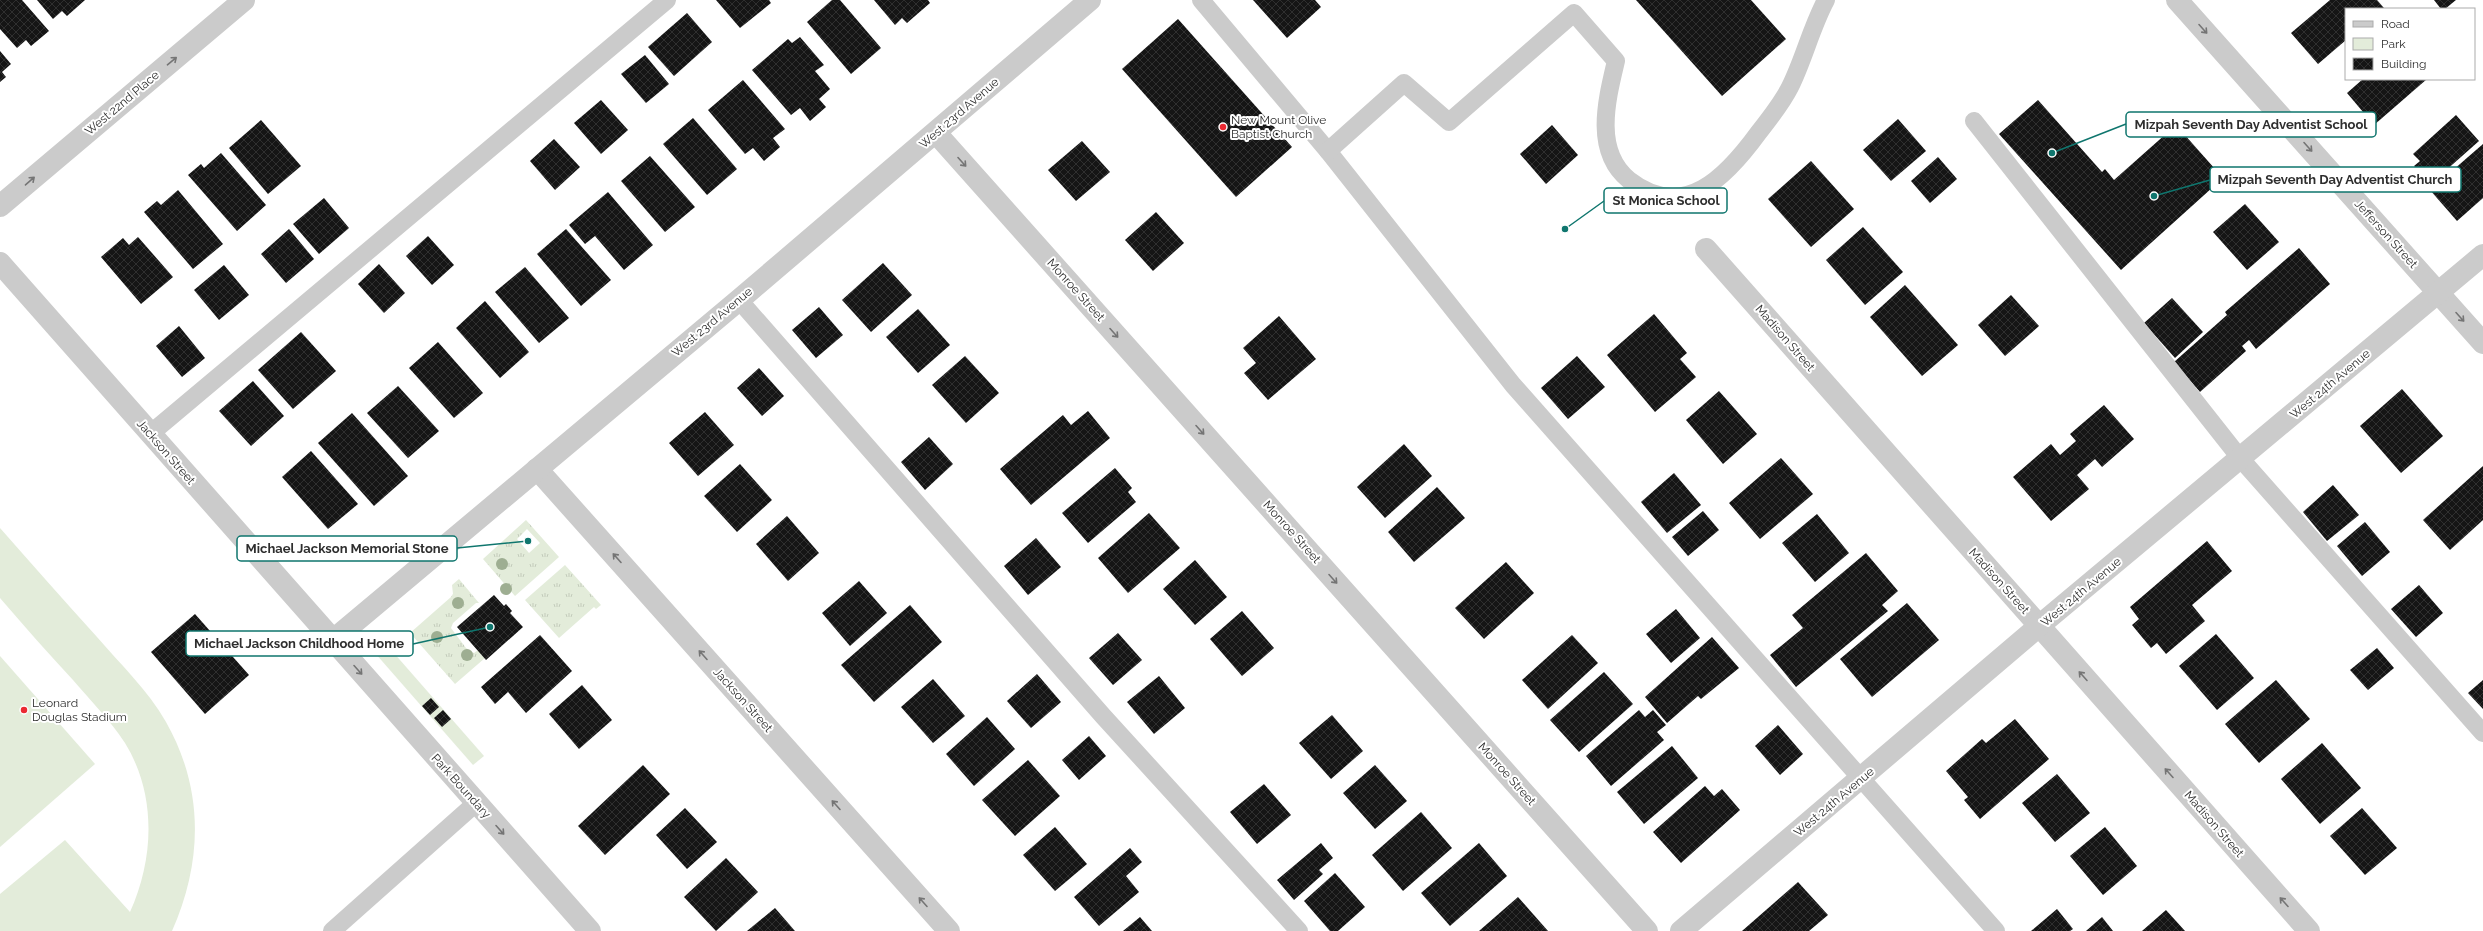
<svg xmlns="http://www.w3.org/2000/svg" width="2483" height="931" viewBox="0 0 2483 931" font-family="Raleway,sans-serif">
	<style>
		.grass { fill: url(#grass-tufts); fill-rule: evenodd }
		.green { fill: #e3ecda }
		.building { fill: url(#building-cross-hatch) }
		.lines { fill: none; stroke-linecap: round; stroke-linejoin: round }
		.lane { stroke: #cbcbcb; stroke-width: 18 }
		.street { stroke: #cbcbcb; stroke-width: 22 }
		.tree { fill: #9eae92 }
		.oneway { stroke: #757575 }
		.poi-dot { fill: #eb2932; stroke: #fff; stroke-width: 1.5 }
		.labels { text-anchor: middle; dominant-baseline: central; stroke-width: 4; stroke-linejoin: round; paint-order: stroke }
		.street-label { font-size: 12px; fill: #2e2e2e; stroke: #fff }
		.poi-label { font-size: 12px; fill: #2e2e2e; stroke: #fff; text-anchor: start }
		.leader { fill: none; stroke: #0f766e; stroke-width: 1.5 }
		.callout-dot { fill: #0f766e; stroke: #fff; stroke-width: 1.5 }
		.callout { fill: #fff; stroke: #0f766e; stroke-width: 1.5 }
		.callout-label { font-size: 13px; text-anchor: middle; font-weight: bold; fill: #2e2e2e }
	</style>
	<defs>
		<pattern id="grass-tufts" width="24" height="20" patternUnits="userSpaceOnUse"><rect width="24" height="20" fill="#e3ecda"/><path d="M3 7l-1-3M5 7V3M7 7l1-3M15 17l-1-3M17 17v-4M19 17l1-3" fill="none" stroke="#c3cbbb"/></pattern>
		<pattern id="building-cross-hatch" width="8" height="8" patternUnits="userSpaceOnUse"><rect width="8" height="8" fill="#151515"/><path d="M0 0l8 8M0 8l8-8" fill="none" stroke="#2f2f2f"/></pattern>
	</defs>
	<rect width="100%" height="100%" fill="#fff"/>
	<g class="grass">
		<path d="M526,520L559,557L515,596L483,559ZM527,529L540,543L529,553L517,539Z"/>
		<polygon points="565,565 601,605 596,609 594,607 559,638 525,600"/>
		<polygon points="459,579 479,603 476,603 453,623 451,628 466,648 474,653 478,650 485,658 455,684 410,633 451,597 453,594 452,585"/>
	</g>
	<g class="green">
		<path d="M0,528C32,564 64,601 97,637C120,664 148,690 166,722C204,789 203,861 172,931H0V894L65,840L130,912C154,859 157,795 125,743C110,720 90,700 73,680C48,653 24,626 0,598Z"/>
		<polygon points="386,644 484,756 473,765 375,653"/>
		<polygon points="0,656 95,764 0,847"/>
	</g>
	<g class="building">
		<polygon points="0,0 22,0 49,31 31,46 26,40 17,48 0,29"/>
		<polygon points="37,0 85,0 67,16 62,11 53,19"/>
		<polygon points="716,0 769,0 771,3 740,28"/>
		<polygon points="832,0 840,0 881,48 851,74 807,22"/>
		<polygon points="874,0 928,0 930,3 907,23 902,18 895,25"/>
		<polygon points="1253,0 1315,0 1321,7 1287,38"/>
		<polygon points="1636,0 1751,0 1786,39 1722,96"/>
		<polygon points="2330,0 2377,0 2384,8 2346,9 2346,40 2318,64 2291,33"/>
		<polygon points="2434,0 2456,0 2445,9 2441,9"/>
		<polygon points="687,13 712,42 674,76 648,47"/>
		<polygon points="1178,19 1292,147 1236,197 1122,69"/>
		<polygon points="800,37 824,65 815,71 830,89 819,99 826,107 810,121 800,108 791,115 752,70 788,39 792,43"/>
		<polygon points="0,51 11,64 2,72 6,77 0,82"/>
		<polygon points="645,55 669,84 646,103 621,74"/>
		<polygon points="2363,79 2427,79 2374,125 2347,93"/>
		<polygon points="743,80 785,129 773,138 780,147 764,161 753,148 745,154 708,110"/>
		<polygon points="601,100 628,130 601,154 574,123"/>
		<polygon points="2038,100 2102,172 2105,169 2114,180 2176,125 2223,178 2121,270 1999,134"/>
		<polygon points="2456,115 2479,141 2435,180 2426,169 2421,174 2414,166 2420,161 2413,154"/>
		<polygon points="693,118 737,169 707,195 663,144"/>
		<polygon points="1898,119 1926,151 1891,181 1863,150"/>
		<polygon points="261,120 301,166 268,194 229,148"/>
		<polygon points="1552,125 1578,155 1546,184 1520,154"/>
		<polygon points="554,139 580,167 555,190 530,161"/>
		<polygon points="1082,141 1110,172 1076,201 1048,170"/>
		<polygon points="2483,144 2483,198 2457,221 2430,190"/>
		<polygon points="221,153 266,205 237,231 188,175 201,164 204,168"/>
		<polygon points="650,156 695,207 665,232 621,181"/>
		<polygon points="1938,157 1957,179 1930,203 1911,181"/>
		<polygon points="1811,161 1854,209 1811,247 1768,199"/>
		<polygon points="178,190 223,244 193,269 144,212 157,201 161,205"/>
		<polygon points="608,192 653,245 624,270 595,236 585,244 569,225"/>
		<polygon points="324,198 349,228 319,254 293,224"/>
		<polygon points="2245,204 2279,242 2247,270 2213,232"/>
		<polygon points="1156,212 1184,243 1153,271 1125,240"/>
		<polygon points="1863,227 1903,272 1865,305 1826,260"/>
		<polygon points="289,229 314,259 286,283 261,254"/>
		<polygon points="566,229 611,280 581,306 537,254"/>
		<polygon points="428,236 454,265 432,285 406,256"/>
		<polygon points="138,237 173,277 141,304 101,257 123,238 129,245"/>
		<polygon points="2299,248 2330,284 2256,349 2249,340 2242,346 2246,351 2200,392 2174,362 2227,315 2225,312"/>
		<polygon points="883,263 912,295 871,332 842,300"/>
		<polygon points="379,264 405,293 384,313 358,284"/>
		<polygon points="224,265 249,295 219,320 194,290"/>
		<polygon points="525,267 569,318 539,343 495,292"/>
		<polygon points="1905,285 1958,345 1922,376 1870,317"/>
		<polygon points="2011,295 2039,326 2005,356 1978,325"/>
		<polygon points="2172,298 2203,332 2175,358 2144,323"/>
		<polygon points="485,301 529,352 500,378 456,328"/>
		<polygon points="819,307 843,335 816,358 792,330"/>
		<polygon points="918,309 950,345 918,373 886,337"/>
		<polygon points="1654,314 1687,353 1680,359 1696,377 1655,412 1607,355"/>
		<polygon points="1279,316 1316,359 1268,400 1244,373 1256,363 1243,348"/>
		<polygon points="179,326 205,358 182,377 156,346"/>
		<polygon points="301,332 336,371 293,409 258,370"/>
		<polygon points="438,342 483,393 454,418 409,368"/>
		<polygon points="965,356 999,393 966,423 932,385"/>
		<polygon points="1577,356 1605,387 1568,419 1541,388"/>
		<polygon points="759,368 784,396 762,416 737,388"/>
		<polygon points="253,381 284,416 251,446 219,411"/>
		<polygon points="398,386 439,431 408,458 367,413"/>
		<polygon points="2402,389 2443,436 2401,473 2360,426"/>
		<polygon points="1719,391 1757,434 1723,464 1686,420"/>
		<polygon points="2104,405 2134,439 2102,467 2095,459 2077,475 2089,489 2051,521 2013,477 2051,444 2060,455 2076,441 2070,434"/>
		<polygon points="1088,411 1110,438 1031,505 1000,469 1063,415 1071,425"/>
		<polygon points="705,412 734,445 698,476 669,443"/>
		<polygon points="352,413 408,476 374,506 318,443"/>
		<polygon points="929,437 953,464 925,490 901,462"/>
		<polygon points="1404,444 1432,476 1385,518 1357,487"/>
		<polygon points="311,451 358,504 328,529 282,477"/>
		<polygon points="1781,458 1813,494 1760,539 1729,503"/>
		<polygon points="740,464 772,500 737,532 704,496"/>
		<polygon points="2483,466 2483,520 2450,550 2423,520"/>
		<polygon points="1115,468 1132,488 1128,492 1136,502 1088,543 1062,513"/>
		<polygon points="1674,473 1701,505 1667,533 1641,502"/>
		<polygon points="2333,485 2359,515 2327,541 2303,512"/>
		<polygon points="1437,487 1465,518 1414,562 1388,532"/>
		<polygon points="1703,511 1719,530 1688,556 1672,537"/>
		<polygon points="1149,513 1180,548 1128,593 1098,558"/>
		<polygon points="1817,514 1849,553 1815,582 1782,543"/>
		<polygon points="787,516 819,553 788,581 756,544"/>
		<polygon points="2365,522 2390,552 2362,576 2337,546"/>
		<polygon points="1036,538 1061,567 1028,595 1004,566"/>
		<polygon points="2207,541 2232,571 2192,605 2205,621 2166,654 2157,643 2151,648 2132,625 2139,619 2130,607"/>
		<polygon points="1866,553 1898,591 1882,605 1888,611 1796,687 1770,655 1803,628 1792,615"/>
		<polygon points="1195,560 1227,597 1195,625 1163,589"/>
		<polygon points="1506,562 1534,593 1484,639 1455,608"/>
		<polygon points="859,581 887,613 850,646 822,613"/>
		<polygon points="2419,585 2443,613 2416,637 2391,609"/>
		<polygon points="494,595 504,606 506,604 512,611 510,613 523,627 486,660 457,627"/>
		<polygon points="1907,603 1939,640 1872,697 1840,659"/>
		<polygon points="910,605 942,642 874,702 841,665"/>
		<polygon points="1676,609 1700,638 1671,663 1646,634"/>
		<polygon points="1242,611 1274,648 1242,676 1210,639"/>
		<polygon points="195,614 249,675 205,714 151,652"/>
		<polygon points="1118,633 1142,660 1113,685 1089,658"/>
		<polygon points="2216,634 2254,678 2217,710 2179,666"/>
		<polygon points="540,635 572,671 526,713 508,692 495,704 481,687"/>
		<polygon points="1572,635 1598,663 1548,709 1522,680"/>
		<polygon points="1712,637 1739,668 1701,699 1698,696 1667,723 1645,697"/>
		<polygon points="2377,648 2394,668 2368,690 2350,670"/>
		<polygon points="1604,672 1633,704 1579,752 1550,720"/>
		<polygon points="1037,674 1061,702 1031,728 1007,701"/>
		<polygon points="1159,676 1185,708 1154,734 1127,702"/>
		<polygon points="933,679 965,716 933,743 901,707"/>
		<polygon points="2276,680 2310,719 2259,763 2225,724"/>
		<polygon points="2483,680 2483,709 2468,693"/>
		<polygon points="582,685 612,720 579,749 549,714"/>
		<polygon points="431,698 439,707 430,715 422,706"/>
		<polygon points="443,710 451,719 442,727 434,718"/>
		<polygon points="1639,710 1645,717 1653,710 1666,725 1657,732 1664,740 1611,786 1586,756"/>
		<polygon points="1332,715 1363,751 1331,779 1299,743"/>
		<polygon points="987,717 1015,749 974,786 946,754"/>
		<polygon points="2015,719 2049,759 1980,819 1964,800 1968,797 1946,771 1982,739 1986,743"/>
		<polygon points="1778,725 1803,754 1780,775 1755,746"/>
		<polygon points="1089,736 1106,756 1079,780 1062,760"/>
		<polygon points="2322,743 2361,788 2320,824 2281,779"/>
		<polygon points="1672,746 1698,778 1644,824 1617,792"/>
		<polygon points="1028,760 1060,796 1015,836 982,800"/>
		<polygon points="643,765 670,794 605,855 578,826"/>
		<polygon points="1375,765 1407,801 1375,829 1343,793"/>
		<polygon points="2057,774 2090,813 2055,842 2022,803"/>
		<polygon points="1264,784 1291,815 1257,844 1230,812"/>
		<polygon points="1705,786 1714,796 1722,789 1740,810 1681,863 1653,832"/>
		<polygon points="685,808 717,842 687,869 656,835"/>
		<polygon points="2362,808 2397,848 2365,875 2330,836"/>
		<polygon points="1421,812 1452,848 1403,891 1372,855"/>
		<polygon points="1055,827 1087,864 1055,891 1023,855"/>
		<polygon points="2105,827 2137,866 2103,895 2070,856"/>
		<polygon points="1321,843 1333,858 1319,870 1323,874 1294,900 1277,880"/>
		<polygon points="1479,843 1507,876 1450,926 1421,893"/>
		<polygon points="1130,848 1142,862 1126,876 1139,892 1099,926 1074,897"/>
		<polygon points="726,858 758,892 716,931 684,897"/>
		<polygon points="1335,873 1365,907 1338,931 1330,931 1304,901"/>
		<polygon points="1798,882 1828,915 1809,931 1742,931"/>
		<polygon points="1518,897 1548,931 1479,931"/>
		<polygon points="775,908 795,931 747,931"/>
		<polygon points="2057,909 2073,929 2070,931 2031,931"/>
		<polygon points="2166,910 2185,931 2142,931"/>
		<polygon points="1140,917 1152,931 1123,931"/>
		<polygon points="2102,917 2113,931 2086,931"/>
	</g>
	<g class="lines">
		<g class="lane">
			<polyline points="1201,0 1328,151 1513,385 1996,931"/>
			<polyline points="1974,121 2240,458 2483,733"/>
			<path d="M1328,151L1404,83L1449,122L1574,13L1616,61C1607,99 1593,151 1629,180C1684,223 1727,176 1759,132C1770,118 1782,103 1790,87C1804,59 1811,28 1826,0"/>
			<polyline points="739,300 1103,716 1299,931"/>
			<polyline points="150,434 667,0"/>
			<polyline points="332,931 476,803"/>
		</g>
		<g class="street">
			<polyline points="2177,0 2483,343"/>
			<polyline points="936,133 1647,931"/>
			<polyline points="0,206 244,0"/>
			<polyline points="1706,249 2309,931"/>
			<polyline points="0,263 590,931"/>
			<polyline points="537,469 949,931"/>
			<polyline points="332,641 739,300 1090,0"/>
			<polyline points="1681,931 2039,626 2483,255"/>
		</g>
	</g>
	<g class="tree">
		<circle cx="502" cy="564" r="6"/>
		<circle cx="506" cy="589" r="6"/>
		<circle cx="458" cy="603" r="6"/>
		<circle cx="437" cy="637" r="6"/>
		<circle cx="467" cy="655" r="6"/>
	</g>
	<defs><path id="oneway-shaft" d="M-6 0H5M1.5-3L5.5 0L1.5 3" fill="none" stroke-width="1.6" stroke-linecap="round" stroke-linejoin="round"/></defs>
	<g class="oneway">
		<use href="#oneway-shaft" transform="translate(2203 29) rotate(48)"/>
		<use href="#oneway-shaft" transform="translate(172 61) rotate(-40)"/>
		<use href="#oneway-shaft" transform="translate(2308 147) rotate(48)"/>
		<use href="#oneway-shaft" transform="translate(962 162) rotate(48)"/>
		<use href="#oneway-shaft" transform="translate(30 181) rotate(-41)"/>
		<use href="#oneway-shaft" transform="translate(2460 317) rotate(48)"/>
		<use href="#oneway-shaft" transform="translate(1114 333) rotate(48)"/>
		<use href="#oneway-shaft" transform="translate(1200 430) rotate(48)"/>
		<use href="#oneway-shaft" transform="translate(617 558) rotate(-132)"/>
		<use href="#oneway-shaft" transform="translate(1333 579) rotate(48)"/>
		<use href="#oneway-shaft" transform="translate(703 655) rotate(-132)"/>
		<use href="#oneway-shaft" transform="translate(358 670) rotate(48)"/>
		<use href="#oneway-shaft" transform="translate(2083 676) rotate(-132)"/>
		<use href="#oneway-shaft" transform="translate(2169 773) rotate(-132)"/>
		<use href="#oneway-shaft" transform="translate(836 805) rotate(-132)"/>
		<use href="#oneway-shaft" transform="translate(500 830) rotate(48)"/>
		<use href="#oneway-shaft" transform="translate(923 902) rotate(-132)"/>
		<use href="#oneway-shaft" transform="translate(2284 902) rotate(-132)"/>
	</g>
	<g class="poi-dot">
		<circle cx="1223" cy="127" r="4"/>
		<circle cx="24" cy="710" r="4"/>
	</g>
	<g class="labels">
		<g class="street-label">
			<text transform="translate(122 103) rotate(-40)">West 22nd Place</text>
			<text transform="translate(959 113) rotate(-41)">West 23rd Avenue</text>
			<text transform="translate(2386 234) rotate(48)">Jefferson Street</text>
			<text transform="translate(1076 290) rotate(48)">Monroe Street</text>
			<text transform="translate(712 322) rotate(-40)">West 23rd Avenue</text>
			<text transform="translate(1785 338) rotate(49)">Madison Street</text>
			<text transform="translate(2330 384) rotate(-40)">West 24th Avenue</text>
			<text transform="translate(166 452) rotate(49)">Jackson Street</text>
			<text transform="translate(1292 532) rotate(48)">Monroe Street</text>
			<text transform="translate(1999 581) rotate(48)">Madison Street</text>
			<text transform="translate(2081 592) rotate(-40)">West 24th Avenue</text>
			<text transform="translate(743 700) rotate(48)">Jackson Street</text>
			<text transform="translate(1507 774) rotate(48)">Monroe Street</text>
			<text transform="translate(461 786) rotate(48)">Park Boundary</text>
			<text transform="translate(1834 802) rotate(-40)">West 24th Avenue</text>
			<text transform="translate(2214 824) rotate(49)">Madison Street</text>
		</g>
		<g class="poi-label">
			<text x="1231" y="120">New Mount Olive<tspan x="1231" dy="14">Baptist Church</tspan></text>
			<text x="32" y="703">Leonard<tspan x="32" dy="14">Douglas Stadium</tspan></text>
		</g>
	</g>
	<path class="leader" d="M2052 153L2126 124M2154 196L2210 180M1565 229L1604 201M528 541L457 548M490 627L413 644"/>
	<g class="callout-dot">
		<circle cx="2052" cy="153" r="4"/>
		<circle cx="2154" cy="196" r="4"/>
		<circle cx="1565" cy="229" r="4"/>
		<circle cx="528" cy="541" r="4"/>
		<circle cx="490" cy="627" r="4"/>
	</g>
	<g class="callout">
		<rect x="2126" y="112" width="250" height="25" rx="4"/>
		<rect x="2210" y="167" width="251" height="25" rx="4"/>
		<rect x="1604" y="188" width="123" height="25" rx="4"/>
		<rect x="237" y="536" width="220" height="25" rx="4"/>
		<rect x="186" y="631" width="227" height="25" rx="4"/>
	</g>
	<g class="callout-label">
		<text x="2251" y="129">Mizpah Seventh Day Adventist School</text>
		<text x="2335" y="184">Mizpah Seventh Day Adventist Church</text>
		<text x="1666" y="205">St Monica School</text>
		<text x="347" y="553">Michael Jackson Memorial Stone</text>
		<text x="299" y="648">Michael Jackson Childhood Home</text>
	</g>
	<rect x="2345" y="8" width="130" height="72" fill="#ffffff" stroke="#ababab"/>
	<rect x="2353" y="21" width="20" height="6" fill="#cbcbcb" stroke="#ababab"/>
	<text x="2381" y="28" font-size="12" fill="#2e2e2e">Road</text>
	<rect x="2353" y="38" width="20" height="12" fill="#e3ecda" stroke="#ababab"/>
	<text x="2381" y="48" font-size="12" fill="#2e2e2e">Park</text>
	<rect x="2353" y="58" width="20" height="12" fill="url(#building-cross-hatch)" stroke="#ababab"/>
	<text x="2381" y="68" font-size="12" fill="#2e2e2e">Building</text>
</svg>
